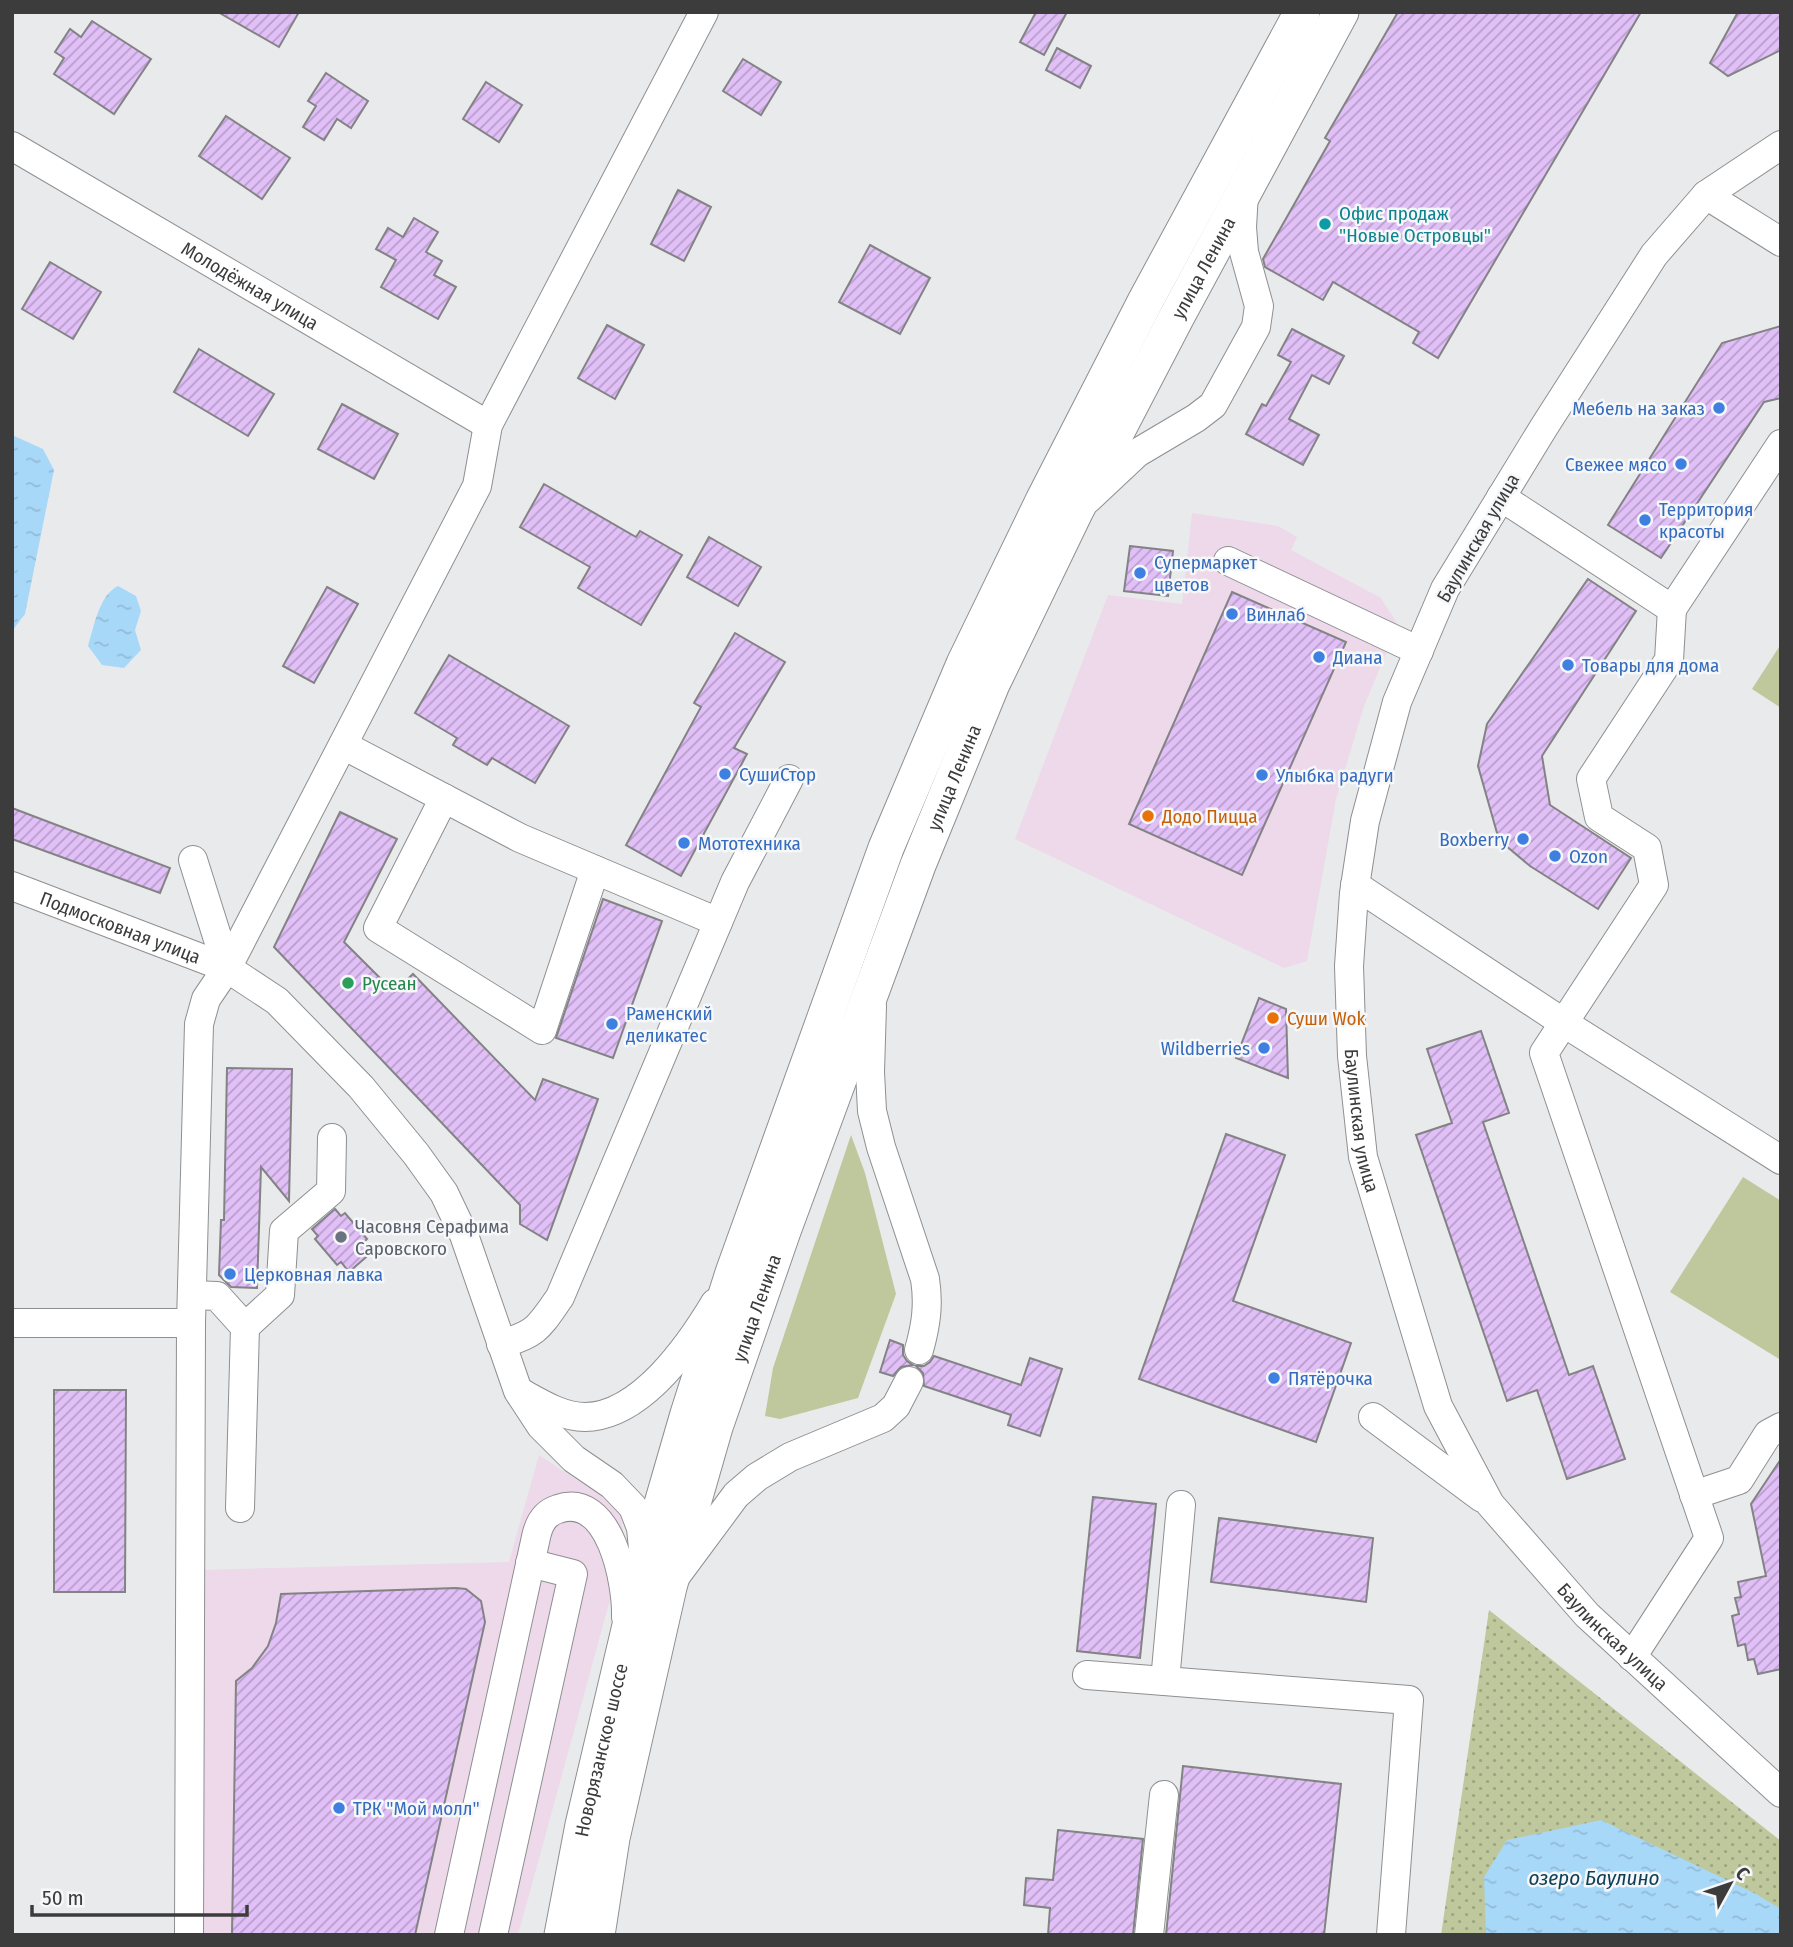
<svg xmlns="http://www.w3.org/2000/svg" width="1793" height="1947" viewBox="0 0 1793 1947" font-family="'Fira Sans Condensed',sans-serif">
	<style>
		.commercial { fill: #edd9e9 }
		.grass { fill: #bec89c }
		.park { fill: url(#park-dots) }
		.water { fill: url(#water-ripples) }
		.building { fill: url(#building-hatch); stroke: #838284; stroke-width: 2 }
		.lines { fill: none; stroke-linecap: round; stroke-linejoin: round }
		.minor-casing { stroke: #8e8f91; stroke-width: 30 }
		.major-casing { stroke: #8e8f91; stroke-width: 37 }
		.minor { stroke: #fff; stroke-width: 28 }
		.major { stroke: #fff; stroke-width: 35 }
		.culture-dot { fill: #0f9aa8; stroke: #f6f7f9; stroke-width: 2.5 }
		.shop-dot { fill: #3f7fe0; stroke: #f6f7f9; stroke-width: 2.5 }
		.food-dot { fill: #e8710a; stroke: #f6f7f9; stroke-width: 2.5 }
		.leisure-dot { fill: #2e9e5b; stroke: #f6f7f9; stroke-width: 2.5 }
		.worship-dot { fill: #6b7280; stroke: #f6f7f9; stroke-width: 2.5 }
		.labels { text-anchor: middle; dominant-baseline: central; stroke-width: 5; stroke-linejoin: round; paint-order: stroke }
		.culture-label { font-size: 19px; fill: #0d838f; stroke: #f6f7f9; text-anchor: start }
		.street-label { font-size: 19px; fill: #3c3c3d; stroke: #f6f7f9 }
		.shop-label { font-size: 19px; fill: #366cbe; stroke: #f6f7f9; text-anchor: start }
		.food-label { font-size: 19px; fill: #c56008; stroke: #f6f7f9; text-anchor: start }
		.leisure-label { font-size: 19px; fill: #27864d; stroke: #f6f7f9; text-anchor: start }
		.worship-label { font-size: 19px; fill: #5b616d; stroke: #f6f7f9; text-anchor: start }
		.water-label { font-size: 21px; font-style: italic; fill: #0f405a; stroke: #f6f7f9 }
	</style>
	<defs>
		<pattern id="park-dots" width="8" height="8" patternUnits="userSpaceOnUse" patternTransform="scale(1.75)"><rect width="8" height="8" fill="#bec89c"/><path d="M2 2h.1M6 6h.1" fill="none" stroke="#9ca480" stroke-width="1.8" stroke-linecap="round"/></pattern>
		<pattern id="water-ripples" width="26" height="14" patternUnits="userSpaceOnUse" patternTransform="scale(1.75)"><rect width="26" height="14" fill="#a8d8f8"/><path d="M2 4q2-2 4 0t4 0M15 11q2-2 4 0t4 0" fill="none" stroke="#92bad6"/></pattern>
		<pattern id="building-hatch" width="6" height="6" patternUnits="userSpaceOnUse" patternTransform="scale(1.75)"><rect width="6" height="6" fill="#e1c0f8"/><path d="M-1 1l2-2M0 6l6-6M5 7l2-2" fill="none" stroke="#b89dca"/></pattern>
	</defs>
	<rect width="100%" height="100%" fill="#e9eaec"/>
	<g class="commercial">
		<polygon points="1192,513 1278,526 1297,537 1291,550 1381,598 1398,625 1364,706 1336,799 1307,961 1284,968 1015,839 1108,595 1182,604"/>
		<polygon points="539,1455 601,1496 621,1516 625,1545 518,1935 197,1935 198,1570 509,1562"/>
	</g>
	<g class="grass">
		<polygon points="1781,644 1781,708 1752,689"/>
		<polygon points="851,1135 865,1173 896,1294 858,1398 780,1419 765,1416 773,1368"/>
		<polygon points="1743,1177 1781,1201 1781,1360 1670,1292"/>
	</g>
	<polygon class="park" points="1489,1610 1781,1841 1781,1935 1441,1935"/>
	<g class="water">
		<polygon points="12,435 43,449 54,470 25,614 12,631"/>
		<path d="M118,586L136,596L141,611L135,630L141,650L124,668L102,665L88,646C94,627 99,595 118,586Z"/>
		<polygon points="1601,1820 1756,1894 1781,1909 1781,1935 1486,1935 1484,1877 1507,1840"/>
	</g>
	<g class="building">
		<polygon points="218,12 299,12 279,47"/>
		<polygon points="1036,12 1067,12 1044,55 1020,42"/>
		<polygon points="1398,12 1641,12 1438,358 1413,343 1419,332 1333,282 1323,300 1265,267 1263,259 1330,141 1325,138"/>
		<polygon points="1738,12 1781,12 1781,50 1728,76 1710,63"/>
		<polygon points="92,21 151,59 114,114 54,74 64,58 55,52 70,29 81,37"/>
		<polygon points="1057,48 1091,66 1080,88 1046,70"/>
		<polygon points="743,59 781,82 761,115 723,91"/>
		<polygon points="326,73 368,101 351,128 337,119 324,140 303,127 316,106 308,101"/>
		<polygon points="486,82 522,105 499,142 463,119"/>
		<polygon points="226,116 290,158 262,199 199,156"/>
		<polygon points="678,190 711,207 684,261 651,244"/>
		<polygon points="414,218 438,232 426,252 442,261 434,275 456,287 438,319 381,287 396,260 376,249 388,228 403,237"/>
		<polygon points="870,245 930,278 900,334 839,302"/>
		<polygon points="50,262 101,292 73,339 22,309"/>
		<polygon points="607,325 644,345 615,399 578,378"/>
		<polygon points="1781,326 1781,398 1764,402 1661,558 1608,525 1722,343"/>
		<polygon points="1292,329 1344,356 1329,384 1312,375 1289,419 1319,435 1303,465 1246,434 1262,404 1266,406 1291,362 1278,355"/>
		<polygon points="199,349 274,394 248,436 174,392"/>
		<polygon points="342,404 398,434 374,479 318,449"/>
		<polygon points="544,484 636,537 640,531 682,555 641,625 578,588 590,567 520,527"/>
		<polygon points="709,537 761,567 738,606 687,577"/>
		<polygon points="1130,546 1173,551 1168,596 1124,591"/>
		<polygon points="1588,579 1636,611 1542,756 1550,805 1631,858 1598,909 1530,866 1499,840 1478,766 1487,724"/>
		<polygon points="327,587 358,604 314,683 283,666"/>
		<polygon points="1232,592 1346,642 1242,875 1129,824"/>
		<polygon points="735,633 785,662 734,748 747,754 681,876 626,845 701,707 694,703"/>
		<polygon points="449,655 569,726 535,783 492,758 487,765 453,745 457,738 415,713"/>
		<polygon points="12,808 170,868 160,893 12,839"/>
		<polygon points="340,812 397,839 344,942 394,992 413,974 535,1100 543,1079 598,1099 547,1240 520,1224 520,1205 274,947"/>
		<polygon points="603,899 662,921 613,1058 556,1038"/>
		<polygon points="1259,998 1286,1009 1288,1078 1236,1058"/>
		<polygon points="1481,1031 1509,1113 1483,1122 1569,1375 1593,1366 1625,1459 1567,1479 1537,1390 1507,1401 1416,1135 1452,1123 1427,1049"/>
		<polygon points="227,1068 292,1069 289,1201 261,1167 257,1288 231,1287 219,1275 221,1220 224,1220"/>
		<polygon points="1226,1134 1285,1155 1233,1301 1351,1343 1316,1442 1139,1379"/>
		<polygon points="335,1209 341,1216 345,1213 367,1239 364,1242 372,1252 349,1272 341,1262 337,1265 315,1239 318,1236 312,1229"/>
		<polygon points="890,1340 903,1345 903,1355 907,1361 913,1365 901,1367 893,1376 880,1372"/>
		<polygon points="934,1356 1021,1385 1030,1358 1062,1369 1040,1436 1008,1425 1011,1415 924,1386 923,1373 916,1366 924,1366 930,1362"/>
		<polygon points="54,1390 126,1390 125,1592 54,1592"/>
		<polygon points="1781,1459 1781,1669 1758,1674 1754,1659 1748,1660 1745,1644 1738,1646 1732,1616 1739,1614 1735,1598 1741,1597 1738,1582 1766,1576 1751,1504"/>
		<polygon points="1093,1497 1156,1504 1140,1658 1077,1651"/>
		<polygon points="1219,1518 1373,1538 1366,1602 1211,1582"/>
		<polygon points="456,1588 466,1589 481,1601 485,1622 415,1935 232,1935 236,1681 252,1668 268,1646 276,1623 281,1594"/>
		<polygon points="1183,1766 1341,1784 1324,1935 1166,1935"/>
		<polygon points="1058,1830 1143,1839 1133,1935 1048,1935 1050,1908 1024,1905 1026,1878 1053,1880"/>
	</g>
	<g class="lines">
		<defs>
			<g id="minor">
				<path id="s1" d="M1781,145L1706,195L1654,255L1544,427L1445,589L1397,702L1365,821L1354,893L1349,966L1352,1056L1363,1157L1438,1406L1490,1504L1587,1615L1781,1793"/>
				<path id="s2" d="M12,146L488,425"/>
				<polyline points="1706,195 1781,242"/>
				<polyline points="1501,497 1672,609 1781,444"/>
				<polyline points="1088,499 1137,453 1196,418 1213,405 1256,327 1259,306 1244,252 1242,227 1244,193"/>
				<polyline points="1228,561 1419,651"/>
				<polyline points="343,745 520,838 718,922"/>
				<polyline points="444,798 378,928 542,1030 595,870"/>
				<polyline points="193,860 227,968"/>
				<polyline points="1355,885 1564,1023 1781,1160"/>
				<path id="s3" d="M12,886L227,968L277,1001L361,1087L416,1154L444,1193L464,1235L518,1391L541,1426L574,1459L612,1485L633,1507L641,1528L644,1559"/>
				<path d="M872,1006L870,1072L872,1111L881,1147L925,1279C929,1305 926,1325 919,1350"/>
				<polyline points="192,1295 217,1296 245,1327 240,1508"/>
				<polyline points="12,1323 191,1323"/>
				<polyline points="245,1327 280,1295 284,1231 331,1191 332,1138"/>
				<path d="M501,1344C537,1334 539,1327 560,1297L735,882L789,779"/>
				<path d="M520,1392C540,1403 562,1417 585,1417C641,1416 690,1345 715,1303"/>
				<polyline points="1373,1417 1482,1498"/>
				<polyline points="1694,1495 1739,1480 1768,1434 1781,1427"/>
				<polyline points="676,1576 736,1495 757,1477 790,1457 883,1418 896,1406 909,1381"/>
				<polyline points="1632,1657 1709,1538 1544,1053 1654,885 1647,848 1599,817 1591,779 1669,660 1672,609"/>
				<polyline points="1087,1675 1409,1700 1391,1935"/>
				<polyline points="1165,1681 1181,1505"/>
				<polyline points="189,1935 191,1323 199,1024 206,999 227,968 477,486 488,425 704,12"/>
				<path d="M449,1935L536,1537C539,1523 545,1513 558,1509C610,1491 627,1583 626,1617"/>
				<polyline points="493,1935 573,1574 530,1563"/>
				<polyline points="1149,1935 1164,1795"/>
			</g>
			<g id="major">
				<path id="s4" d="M562,1935L583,1825L644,1566L688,1414L733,1273L886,848L964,664L1043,501L1146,300L1302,12"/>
				<path id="s5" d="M597,1935L612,1838L669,1587L715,1427L783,1231L918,865L992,684L1076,510L1176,318L1341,12"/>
			</g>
		</defs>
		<use href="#minor" class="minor-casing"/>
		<use href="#major" class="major-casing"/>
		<use href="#minor" class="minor"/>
		<use href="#major" class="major"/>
	</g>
	<circle class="culture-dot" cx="1325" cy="224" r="7"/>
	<g class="shop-dot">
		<circle cx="1719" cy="408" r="7"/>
		<circle cx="1681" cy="464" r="7"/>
		<circle cx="1645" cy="520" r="7"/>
		<circle cx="1140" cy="573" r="7"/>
		<circle cx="1232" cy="614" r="7"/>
		<circle cx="1319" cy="657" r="7"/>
		<circle cx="1568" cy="665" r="7"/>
		<circle cx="725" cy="774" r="7"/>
		<circle cx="1262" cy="775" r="7"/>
		<circle cx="1523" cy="839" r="7"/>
		<circle cx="684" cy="843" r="7"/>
		<circle cx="1555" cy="856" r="7"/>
		<circle cx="612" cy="1024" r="7"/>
		<circle cx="1264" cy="1048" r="7"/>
		<circle cx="230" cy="1274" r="7"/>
		<circle cx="1274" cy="1378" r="7"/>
		<circle cx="339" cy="1808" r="7"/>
	</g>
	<g class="food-dot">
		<circle cx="1148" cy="816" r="7"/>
		<circle cx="1273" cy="1018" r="7"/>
	</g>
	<circle class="leisure-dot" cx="348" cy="983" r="7"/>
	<circle class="worship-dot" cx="341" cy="1237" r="7"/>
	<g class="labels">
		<g class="culture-label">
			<text x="1339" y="213">Офис продаж<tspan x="1339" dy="22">"Новые Островцы"</tspan></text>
		</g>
		<g class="street-label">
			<text stroke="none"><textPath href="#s5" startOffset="1782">улица Ленина</textPath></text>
			<text stroke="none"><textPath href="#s2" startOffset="276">Молодёжная улица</textPath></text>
			<text transform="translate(1478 538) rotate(-60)">Баулинская улица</text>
			<text stroke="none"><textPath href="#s5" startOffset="1214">улица Ленина</textPath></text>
			<text stroke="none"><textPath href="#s3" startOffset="116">Подмосковная улица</textPath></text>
			<text stroke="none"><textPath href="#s1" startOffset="1111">Баулинская улица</textPath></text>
			<text stroke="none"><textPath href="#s5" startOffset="648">улица Ленина</textPath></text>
			<text stroke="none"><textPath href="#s1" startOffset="1699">Баулинская улица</textPath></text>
			<text stroke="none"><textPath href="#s4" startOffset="189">Новорязанское шоссе</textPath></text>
		</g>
		<g class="shop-label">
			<text x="1705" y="408" text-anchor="end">Мебель на заказ</text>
			<text x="1667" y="464" text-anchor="end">Свежее мясо</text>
			<text x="1659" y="509">Территория<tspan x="1659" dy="22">красоты</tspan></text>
			<text x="1154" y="562">Супермаркет<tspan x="1154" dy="22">цветов</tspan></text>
			<text x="1246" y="614">Винлаб</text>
			<text x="1333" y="657">Диана</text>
			<text x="1582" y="665">Товары для дома</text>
			<text x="739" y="774">СушиСтор</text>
			<text x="1276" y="775">Улыбка радуги</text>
			<text x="1509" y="839" text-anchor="end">Boxberry</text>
			<text x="698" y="843">Мототехника</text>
			<text x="1569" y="856">Ozon</text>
			<text x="626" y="1013">Раменский<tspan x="626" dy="22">деликатес</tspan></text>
			<text x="1250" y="1048" text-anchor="end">Wildberries</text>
			<text x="244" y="1274">Церковная лавка</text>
			<text x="1288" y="1378">Пятёрочка</text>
			<text x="353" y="1808">ТРК "Мой молл"</text>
		</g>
		<g class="food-label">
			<text x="1162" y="816">Додо Пицца</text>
			<text x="1287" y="1018">Суши Wok</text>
		</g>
		<g class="leisure-label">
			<text x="362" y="983">Русеан</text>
		</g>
		<g class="worship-label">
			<text x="355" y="1226">Часовня Серафима<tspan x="355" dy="22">Саровского</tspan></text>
		</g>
		<g class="water-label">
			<text x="1594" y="1878">озеро Баулино</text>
		</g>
	</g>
	<rect width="1793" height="1947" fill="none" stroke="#3c3c3d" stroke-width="28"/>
	<g transform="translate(1730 1884) rotate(50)" stroke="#f6f7f9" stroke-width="5" paint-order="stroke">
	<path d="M0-5L12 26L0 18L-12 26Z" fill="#3c3c3d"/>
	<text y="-10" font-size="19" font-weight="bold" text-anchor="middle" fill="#3c3c3d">С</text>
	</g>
	<path d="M32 1905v10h215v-10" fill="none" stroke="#3c3c3d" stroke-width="3.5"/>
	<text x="42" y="1905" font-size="21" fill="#3c3c3d" stroke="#f6f7f9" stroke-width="5" paint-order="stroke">50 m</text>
</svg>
